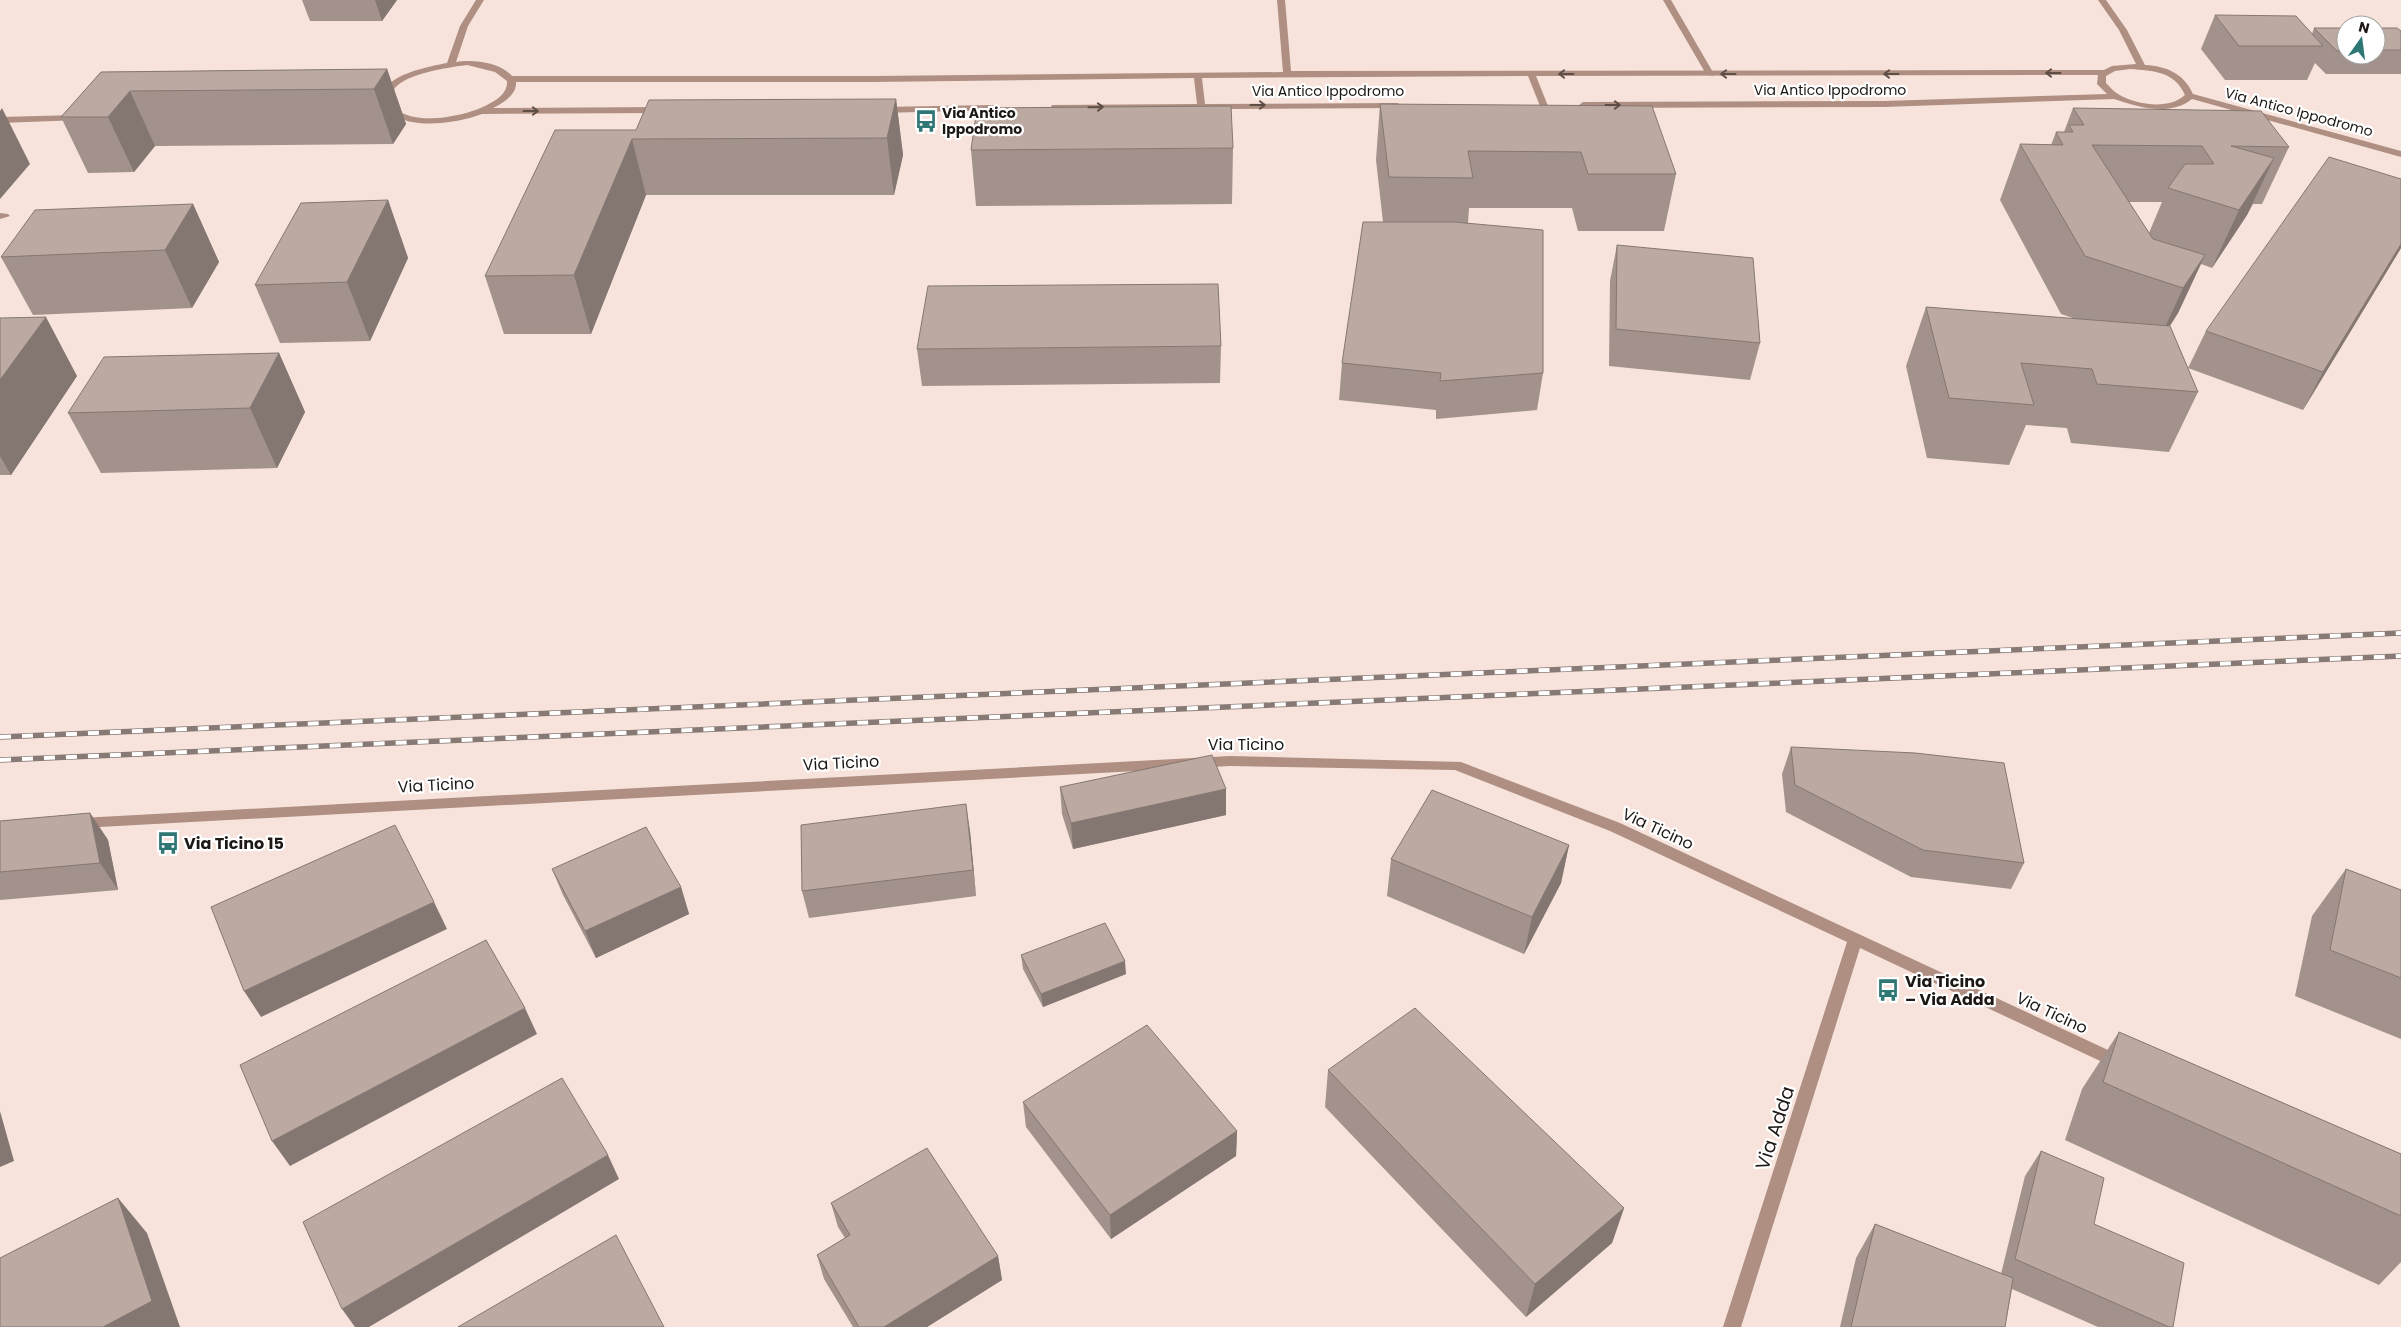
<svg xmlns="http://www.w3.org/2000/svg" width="2401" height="1327" viewBox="0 0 2401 1327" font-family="Poppins,sans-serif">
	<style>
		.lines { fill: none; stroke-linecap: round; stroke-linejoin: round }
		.service { fill: #ae8f82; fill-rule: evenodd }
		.minor { fill: #ae8f82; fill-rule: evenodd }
		.rail-casing { stroke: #877a75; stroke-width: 5.5 }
		.rail { stroke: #fff; stroke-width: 4; stroke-dasharray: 11; stroke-linecap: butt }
		.wall { fill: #a2928b; fill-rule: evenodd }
		.shaded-wall { fill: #847771 }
		.building { fill: #bcaaa2; stroke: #847771 }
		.oneway { stroke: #5f4e46 }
		.labels { text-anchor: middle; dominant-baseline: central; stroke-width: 4.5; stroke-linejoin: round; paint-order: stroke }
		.far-street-label { font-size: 14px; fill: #1e1815; stroke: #fff }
		.far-poi-label { font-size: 14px; font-weight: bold; fill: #1e1815; stroke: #fff; text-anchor: start }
		.street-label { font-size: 16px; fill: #1e1815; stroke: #fff }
		.poi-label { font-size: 16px; font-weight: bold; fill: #1e1815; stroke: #fff; text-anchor: start }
		.near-street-label { font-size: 19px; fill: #1e1815; stroke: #fff }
	</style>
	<rect width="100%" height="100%" fill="#f7e3db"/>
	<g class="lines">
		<g class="service">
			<polygon points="1663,0 1671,0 1714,74 1713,76 1706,74"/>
			<polygon points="0,213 8,214 10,216 0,219"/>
		</g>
		<g class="minor">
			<path d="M476,0H484L468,26L456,62C473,59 500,62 512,76H873L1283,72L1277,0H1285L1291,71L2104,70L2112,66L2136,64L2119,30L2098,0H2106L2127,30L2145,65C2167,66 2184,74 2193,94L2401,151V157L2192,99C2170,117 2138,107 2114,99L1884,107L1583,108L1579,105L1583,102L1884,101L2107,94L2097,84L2098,75L1536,76L1548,106L1544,109L1540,106L1528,76L1202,78L1205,104L1398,103L1399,105L1395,108L1055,110L1051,107L1052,105L1197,104L1194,78L873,82H516C517,94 504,103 493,108L661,107L665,110L661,113L482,114C458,123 414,130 392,114C386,110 384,104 383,98C381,75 431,66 447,63L460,26ZM467,65L495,72L507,81C508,93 497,100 487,105C466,116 415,127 395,108C392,105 392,102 392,98C389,75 451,67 467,65ZM2130,69C2154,71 2174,71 2185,95C2169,110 2136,105 2118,94C2113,91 2109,86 2106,83V76L2115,71Z"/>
			<polygon points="993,105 997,108 996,110 881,113 877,110 881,107"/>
			<polygon points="77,115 81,118 80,120 0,123 0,117"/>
			<polygon points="1230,756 1461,762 1620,823 2123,1057 2126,1062 2123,1067 2118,1069 2113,1067 1860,948 1741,1327 1723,1327 1847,942 1610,831 1455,770 1230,766 81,828 76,827 74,823 76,819 81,818"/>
		</g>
		<defs>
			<g id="rail">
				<polyline points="0,737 2401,633"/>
				<polyline points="0,760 2401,656"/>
			</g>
		</defs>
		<use href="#rail" class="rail-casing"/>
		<use href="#rail" class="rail"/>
	</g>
	<g class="wall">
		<polygon points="302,0 397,0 382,21 310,21"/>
		<polygon points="2215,15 2312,34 2314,28 2346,28 2346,55 2376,55 2376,28 2401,31 2401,74 2326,74 2315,63 2307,80 2225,80 2201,49"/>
		<polygon points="387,69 406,124 393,144 155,146 134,172 88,173 61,117 101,72"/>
		<polygon points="896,99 903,155 894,195 646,195 591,334 504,334 485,276 636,130"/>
		<polygon points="1380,104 1676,174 1664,231 1578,231 1572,208 1469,208 1468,223 1543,373 1537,410 1436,419 1436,410 1339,400 1342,363 1383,222 1376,160"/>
		<path d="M2073,108L2289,147L2262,204H2253L2247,215L2212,268L2201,264L2178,313L2170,326L2198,392L2169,452L2071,443L2067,428L2026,425L2009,465L1927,458L1906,366L1926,307L2076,319L2061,314L2000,200L2020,144L2051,145L2056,132H2064ZM2129,202H2162L2149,233Z"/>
		<polygon points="1233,148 1232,204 976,206 971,150"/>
		<polygon points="2401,179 2401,248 2303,410 2188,368 2206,331"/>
		<polygon points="388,200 408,258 370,341 280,343 255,285"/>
		<polygon points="193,204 219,262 192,308 33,315 1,257"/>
		<polygon points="1617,245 1760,343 1750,380 1609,366 1610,281"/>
		<polygon points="0,318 77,376 11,475 0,475"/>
		<polygon points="1221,346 1220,383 922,386 917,349"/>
		<polygon points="279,353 305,412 277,468 101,473 68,413"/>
		<polygon points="1791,747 2024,863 2011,889 1911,877 1786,812 1782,774"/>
		<polygon points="1060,787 1226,789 1226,815 1073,849 1062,814"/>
		<polygon points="90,813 108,840 118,890 0,900 0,821"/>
		<polygon points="970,831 976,896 809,918 802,891"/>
		<polygon points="1569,845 1561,883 1524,954 1387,896 1391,859"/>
		<polygon points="552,869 681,887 689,914 596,958 563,895"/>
		<polygon points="2346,869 2401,890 2401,1039 2295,996 2312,916"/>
		<polygon points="1021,955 1126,974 1043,1007 1023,969"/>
		<polygon points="2119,1032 2401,1154 2401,1262 2379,1285 2065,1140 2082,1089"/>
		<polygon points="1328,1070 1624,1208 1612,1243 1526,1317 1325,1107"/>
		<polygon points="1023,1102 1237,1131 1236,1156 1111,1239 1026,1127"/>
		<polygon points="2041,1151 2094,1224 2173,1327 2098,1327 2012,1289 2005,1327 1840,1327 1856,1258 1875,1224 2001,1274 2025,1176"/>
		<polygon points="831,1203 998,1256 1002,1280 927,1327 853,1327 824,1279 817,1255 845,1238 838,1227"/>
	</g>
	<g class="shaded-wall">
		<polygon points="375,0 397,0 382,21"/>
		<polygon points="387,69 406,124 393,144 374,89"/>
		<polygon points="130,91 155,146 134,172 108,117"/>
		<polygon points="896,99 903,155 894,195 887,138"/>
		<polygon points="2,108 30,164 0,199 0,111"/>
		<polygon points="632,139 646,195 591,334 574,275"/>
		<polygon points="2274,158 2247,215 2212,268 2239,210"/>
		<polygon points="388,200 408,258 370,341 347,282"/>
		<polygon points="193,204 219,262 192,308 165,250"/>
		<polygon points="2401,244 2401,248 2303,410 2323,372"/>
		<polygon points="2205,255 2178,313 2156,347 2183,288"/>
		<polygon points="46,317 77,376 11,475 0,456 0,380"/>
		<polygon points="279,353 305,412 277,468 250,408"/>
		<polygon points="1226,789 1226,815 1073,849 1071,823"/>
		<polygon points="966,804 970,831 976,896 973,870"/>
		<polygon points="90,813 108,840 118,890 100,863"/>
		<polygon points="1569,845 1561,883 1524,954 1532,917"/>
		<polygon points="681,887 689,914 596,958 585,931"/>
		<polygon points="434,902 447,929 261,1017 244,991"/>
		<polygon points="1125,961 1126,974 1043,1007 1041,994"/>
		<polygon points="525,1008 537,1034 290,1166 272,1141"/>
		<polygon points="0,1111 14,1161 0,1167"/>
		<polygon points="1237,1131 1236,1156 1111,1239 1110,1215"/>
		<polygon points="608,1155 619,1179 369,1327 355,1327 342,1309"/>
		<polygon points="118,1198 147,1233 180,1327 103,1327"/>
		<polygon points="1624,1208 1612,1243 1526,1317 1535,1284"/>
		<polygon points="998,1256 1002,1280 927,1327 884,1327"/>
	</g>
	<g class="building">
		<polygon points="2215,15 2296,16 2323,46 2239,46"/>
		<polygon points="2314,28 2346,28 2346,50 2337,51"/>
		<polygon points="2376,28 2397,28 2401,31 2401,50 2376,50"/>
		<polygon points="387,69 374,89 130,91 108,117 61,117 101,72"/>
		<polygon points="896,99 887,138 632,139 574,275 485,276 555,130 636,130 649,100"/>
		<polygon points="1380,104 1652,106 1676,174 1588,174 1581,152 1468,151 1473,178 1389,177"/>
		<polygon points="1231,106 1233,148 971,150 977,108"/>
		<polygon points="2073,108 2261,111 2289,147 2231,146 2274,158 2239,210 2168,188 2185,164 2214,164 2202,146 2092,145 2153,239 2205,255 2183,288 2085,256 2020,144 2063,145 2056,132 2073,132 2069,125 2084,125"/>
		<polygon points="2329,157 2401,179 2401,244 2323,372 2206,331"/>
		<polygon points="388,200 347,282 255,285 301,203"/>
		<polygon points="193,204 165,250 1,257 35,210"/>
		<polygon points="1363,222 1454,222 1543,230 1543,373 1440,381 1441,373 1342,363"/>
		<polygon points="1617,245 1753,258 1760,343 1616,329"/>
		<polygon points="1218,284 1221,346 917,349 928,286"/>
		<polygon points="1926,307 2170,326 2198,392 2097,384 2092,369 2021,363 2034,405 1949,398"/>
		<polygon points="46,317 0,380 0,318"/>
		<polygon points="279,353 250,408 68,413 104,357"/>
		<polygon points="1791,747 1915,753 2004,763 2024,863 1923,850 1795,785"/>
		<polygon points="1212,755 1226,789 1071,823 1060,787"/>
		<polygon points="1432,790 1569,845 1532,917 1391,859"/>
		<polygon points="966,804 973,870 802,891 801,825"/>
		<polygon points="90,813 100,863 0,872 0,821"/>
		<polygon points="395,825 434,902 244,991 211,907"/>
		<polygon points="646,827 681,887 585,931 552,869"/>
		<polygon points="2346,869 2401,890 2401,978 2330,950"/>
		<polygon points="1105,923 1125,961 1041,994 1021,955"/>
		<polygon points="486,940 525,1008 272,1141 240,1065"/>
		<polygon points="1415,1008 1624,1208 1535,1284 1328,1070"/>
		<polygon points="1147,1025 1237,1131 1110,1215 1023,1102"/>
		<polygon points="2119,1032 2401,1154 2401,1216 2103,1082"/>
		<polygon points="562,1078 608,1155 342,1309 303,1222"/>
		<polygon points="927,1148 998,1256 884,1327 859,1327 817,1255 850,1235 831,1203"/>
		<polygon points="2041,1151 2104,1178 2094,1224 2184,1263 2173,1327 2169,1327 2015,1259"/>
		<polygon points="118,1198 152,1301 103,1327 0,1327 0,1258"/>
		<polygon points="1875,1224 2013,1278 2005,1327 1851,1327"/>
		<polygon points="616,1235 664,1327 458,1327"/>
	</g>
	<defs><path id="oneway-shaft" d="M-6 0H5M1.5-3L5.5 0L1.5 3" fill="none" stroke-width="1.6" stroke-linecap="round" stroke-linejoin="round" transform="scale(1.25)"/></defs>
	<g class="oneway">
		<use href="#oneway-shaft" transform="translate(2053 73) rotate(180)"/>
		<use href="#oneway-shaft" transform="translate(1566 74) rotate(180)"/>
		<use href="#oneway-shaft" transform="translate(1728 74) rotate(-180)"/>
		<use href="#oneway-shaft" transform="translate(1891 74) rotate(180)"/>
		<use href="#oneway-shaft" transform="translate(1258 105)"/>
		<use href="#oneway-shaft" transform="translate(1613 105)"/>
		<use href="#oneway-shaft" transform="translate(1096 107) rotate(-1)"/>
		<use href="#oneway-shaft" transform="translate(531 111)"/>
	</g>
	<defs>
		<symbol id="bus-bare" viewBox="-9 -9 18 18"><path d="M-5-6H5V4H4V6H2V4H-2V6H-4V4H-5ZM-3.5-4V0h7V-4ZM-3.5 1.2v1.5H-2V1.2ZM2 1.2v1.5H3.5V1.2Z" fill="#2e7774" stroke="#fff" stroke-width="2.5" paint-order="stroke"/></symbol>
	</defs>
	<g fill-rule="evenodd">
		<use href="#bus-bare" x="910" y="105" width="32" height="32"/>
		<use href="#bus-bare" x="152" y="827" width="32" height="32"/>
		<use href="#bus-bare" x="1872" y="974" width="32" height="32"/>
	</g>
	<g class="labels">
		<g class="far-street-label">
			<text x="1830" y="90">Via Antico Ippodromo</text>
			<text x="1328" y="91">Via Antico Ippodromo</text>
			<text transform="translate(2299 112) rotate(15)">Via Antico Ippodromo</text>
		</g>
		<g class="far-poi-label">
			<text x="942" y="113">Via Antico<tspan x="942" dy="16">Ippodromo</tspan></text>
		</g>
		<g class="street-label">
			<text x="1246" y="744">Via Ticino</text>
			<text transform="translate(841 763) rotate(-3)">Via Ticino</text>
			<text transform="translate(436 785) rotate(-3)">Via Ticino</text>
			<text transform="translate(1658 829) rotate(25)">Via Ticino</text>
			<text transform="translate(2052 1013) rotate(25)">Via Ticino</text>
		</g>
		<g class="poi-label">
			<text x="184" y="843">Via Ticino 15</text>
			<text x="1905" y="981">Via Ticino<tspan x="1905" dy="18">– Via Adda</tspan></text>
		</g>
		<g class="near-street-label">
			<text transform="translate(1775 1128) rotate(-72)">Via Adda</text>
		</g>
	</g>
	<g transform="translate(2361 40) rotate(14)"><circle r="24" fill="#ffffff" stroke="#a5a3a1"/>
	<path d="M0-4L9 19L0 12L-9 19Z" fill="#2e7774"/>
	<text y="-8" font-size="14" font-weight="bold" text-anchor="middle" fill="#1e1815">N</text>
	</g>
</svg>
